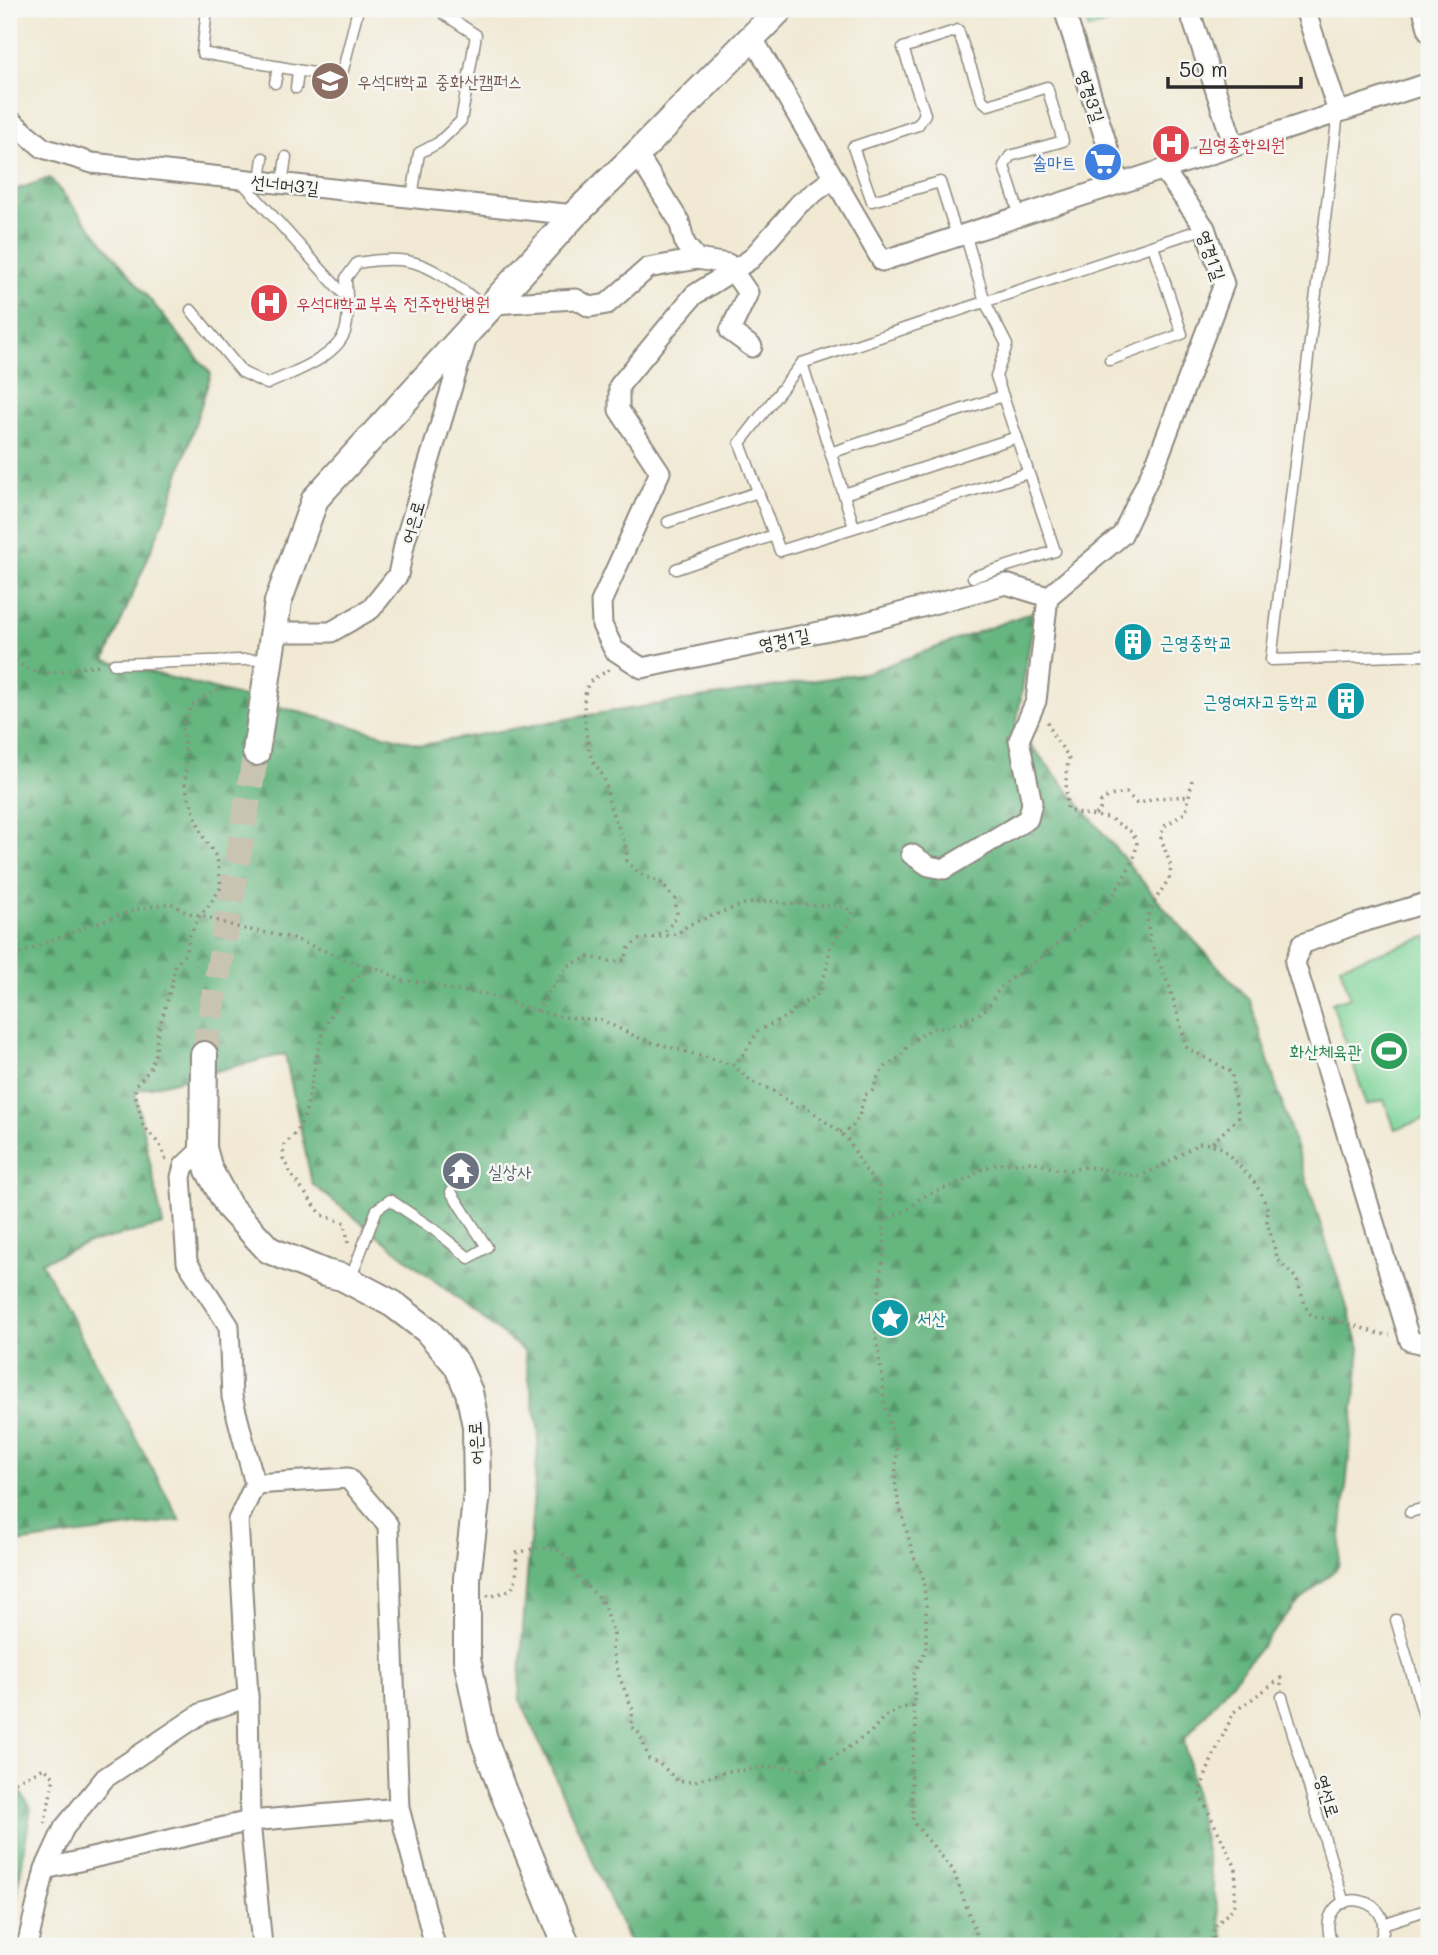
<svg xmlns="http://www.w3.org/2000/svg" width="1438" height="1955" viewBox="0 0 1438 1955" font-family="Mali,'Poor Story',sans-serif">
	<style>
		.forest { fill: url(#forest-firs); stroke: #487056; stroke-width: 2 }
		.park { fill: #7ed498; stroke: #548062; stroke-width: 2 }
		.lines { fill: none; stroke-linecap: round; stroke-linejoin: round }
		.secondary-tunnel { stroke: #c9c3b2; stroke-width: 26; stroke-dasharray: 26 13; stroke-linecap: butt }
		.lane-casing { stroke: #8e8a80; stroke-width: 13 }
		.street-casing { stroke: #8e8a80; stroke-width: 23 }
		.secondary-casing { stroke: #8e8a80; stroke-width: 30 }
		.path { stroke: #8e8a80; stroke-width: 3.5; stroke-dasharray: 2 5; stroke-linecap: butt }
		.lane { stroke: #fff; stroke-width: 10 }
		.street { stroke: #fff; stroke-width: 19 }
		.secondary { stroke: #fff; stroke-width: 26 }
		.labels { text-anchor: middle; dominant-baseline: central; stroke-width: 5; stroke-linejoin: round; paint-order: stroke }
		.education-label { font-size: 18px; fill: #785e54; stroke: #f6f6f2; text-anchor: start }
		.street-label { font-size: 18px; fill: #2b2b2b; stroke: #f6f6f2 }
		.health-label { font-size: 18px; fill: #be3a42; stroke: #f6f6f2; text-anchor: start }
		.shop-label { font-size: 18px; fill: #366cbe; stroke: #f6f6f2; text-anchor: end }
		.culture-label { font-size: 18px; fill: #0d838f; stroke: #f6f6f2; text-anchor: start }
		.leisure-label { font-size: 18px; fill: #27864d; stroke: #f6f6f2; text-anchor: end }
		.worship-label { font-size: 18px; fill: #5b616d; stroke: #f6f6f2; text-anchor: start }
	</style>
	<defs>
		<pattern id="forest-firs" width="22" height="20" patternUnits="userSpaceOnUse" patternTransform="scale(1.75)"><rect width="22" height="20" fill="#66b680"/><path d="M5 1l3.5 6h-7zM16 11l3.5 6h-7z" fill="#549469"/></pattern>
	</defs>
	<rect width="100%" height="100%" fill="#f6f6f2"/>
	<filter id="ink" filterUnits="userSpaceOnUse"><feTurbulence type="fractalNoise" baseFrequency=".0143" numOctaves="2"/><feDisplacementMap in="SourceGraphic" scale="14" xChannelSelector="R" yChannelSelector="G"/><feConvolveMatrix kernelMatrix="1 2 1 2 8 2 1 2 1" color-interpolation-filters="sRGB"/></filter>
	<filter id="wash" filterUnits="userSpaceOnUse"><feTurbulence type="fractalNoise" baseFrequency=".00686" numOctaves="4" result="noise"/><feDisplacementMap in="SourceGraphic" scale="28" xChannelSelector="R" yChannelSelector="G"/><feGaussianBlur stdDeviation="1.57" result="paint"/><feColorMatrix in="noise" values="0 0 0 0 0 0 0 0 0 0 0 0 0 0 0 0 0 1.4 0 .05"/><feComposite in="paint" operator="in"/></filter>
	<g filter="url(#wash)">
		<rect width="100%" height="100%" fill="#f1e9d4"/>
		<g class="forest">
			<polygon points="50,178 211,374 167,512 105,660 422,745 589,715 869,672 1035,611 1016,727 1166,910 1249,1000 1360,1348 1338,1567 1294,1607 1184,1740 1225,1946 631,1946 519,1697 524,1614 539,1433 524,1351 312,1184 285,1054 135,1091 163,1225 89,1243 41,1262 180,1520 9,1544 9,192"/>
			<polygon points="9,1776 31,1808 10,1936 9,1936"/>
		</g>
		<g class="park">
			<polygon points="1082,9 1155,9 1089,29"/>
			<polygon points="1429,936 1429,1118 1395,1129 1384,1100 1367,1105 1332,1003 1350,997 1340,966"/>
		</g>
	</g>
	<g filter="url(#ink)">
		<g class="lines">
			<polyline class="secondary-tunnel" points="204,1055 256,752"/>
			<defs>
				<g id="lane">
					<polyline points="207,9 202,53 341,78 358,9"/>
					<polyline points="275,83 278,67"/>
					<polyline points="296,88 298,71"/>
					<polyline points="1338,113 1271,660 1429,655"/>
					<polyline points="241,181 346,297"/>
					<polyline points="260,181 263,158"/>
					<polyline points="282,184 286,157"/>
					<polyline points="412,197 419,153 438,143 461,121 476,35 444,14 443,9"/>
					<polyline points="965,233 985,302 1007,345 996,376 1055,551 973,577"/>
					<polyline points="957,236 940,182 872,201 853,147 918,125 925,114 903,48 958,30 982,100 988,105 1047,87 1063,141 1010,156 1004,166 1020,216"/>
					<path d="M191,310L242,372L267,384C291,373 340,357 346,328C350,312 346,294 346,278L357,263C374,260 390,258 407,261C435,265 465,292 487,309"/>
					<polyline points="1110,360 1182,334 1153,246"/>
					<polyline points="802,363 854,527"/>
					<polyline points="830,453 1003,396"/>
					<polyline points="1028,473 780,551 740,443 802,363 1205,228"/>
					<polyline points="844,494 1017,437"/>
					<polyline points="668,522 758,492"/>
					<polyline points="676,569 774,535"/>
					<polyline points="114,664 270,659"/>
					<polyline points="350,1280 377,1209 390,1200 436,1231 469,1258 487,1247 451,1192"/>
					<polyline points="1410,1512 1429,1507"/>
					<polyline points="1396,1620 1429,1733"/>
					<polyline points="1282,1697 1344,1903"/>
					<polyline points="1383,1924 1429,1909"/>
					<path d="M1335,1946C1329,1938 1327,1930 1329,1920C1340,1880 1405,1907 1376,1946"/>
				</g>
				<g id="street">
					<polyline points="1064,9 1119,183"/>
					<polyline points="1189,9 1234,146"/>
					<polyline points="1305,9 1338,112"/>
					<polyline points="1423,9 1429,32"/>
					<polyline points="752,37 882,261 1429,83"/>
					<polyline points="9,119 43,148 92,163 574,215"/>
					<polyline points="637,154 679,221 685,244 697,259 728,264 748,293 730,331 752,347"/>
					<polyline points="834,178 800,203 751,259 694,295 619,386 619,410 660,472 601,602 602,625 614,650 642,668 863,623 1006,584 1048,597 1122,535 1158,458 1224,284 1205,228 1163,169"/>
					<polyline points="493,304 576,299 590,307 607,304 648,268 697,259"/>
					<polyline points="274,632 331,632 371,609 398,575 405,541 468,334"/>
					<polyline points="911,854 929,866 944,869 1028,819 1032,803 1019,740 1036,701 1048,597"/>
					<polyline points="1429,902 1356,924 1302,944 1295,963 1410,1341 1429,1345"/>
					<polyline points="203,1148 184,1166 181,1177 187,1262 229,1326 232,1397 255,1484 238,1520 248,1697 250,1821 262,1946"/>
					<polyline points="255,1484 348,1478 388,1525 399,1808 435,1946"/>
					<polyline points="45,1869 64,1828 105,1778 202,1713 248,1697"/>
					<polyline points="27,1946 45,1869 250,1821 399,1808"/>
				</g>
				<g id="secondary">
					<polyline points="256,752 278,602 315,499 574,215 637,154 780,9"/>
					<polyline points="204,1055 203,1148 209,1170 229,1207 269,1250 325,1273 342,1277 393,1304 427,1330 457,1365 469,1392 476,1426 477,1493 467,1578 467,1659 483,1736 502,1789 567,1946"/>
				</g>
			</defs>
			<use href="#lane" class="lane-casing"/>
			<use href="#street" class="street-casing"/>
			<use href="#secondary" class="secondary-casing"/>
			<g class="path">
				<path d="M9,658C18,660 21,665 28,669C50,679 78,666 101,665"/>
				<path d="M609,669L608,671C602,674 594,677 590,682C579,694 586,741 591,756C594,764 601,771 604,779C608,787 607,797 610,806C617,828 626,836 627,861L638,873L661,883L675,899L677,912L674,921L666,930L656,936"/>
				<polyline points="1192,780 1186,812 1165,826 1160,835 1171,867 1169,879 1155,900 1147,919 1150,942 1170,988 1187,1048 1232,1072 1233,1090 1239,1117 1211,1144"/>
				<path d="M1095,815L1100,810L1101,802L1109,796L1127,793L1136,803C1143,803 1147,801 1154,799C1161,797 1181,797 1190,796"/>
				<polyline points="9,963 17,955 90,925 139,909 171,903 187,913 200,915 240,928 292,938 328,952 359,965 380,969 403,981 427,982 452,990 487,994 536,1011 563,1017 601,1020 641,1039 733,1065 752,1082 770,1089 797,1107 804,1106 840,1132 849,1141 863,1167 879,1187 885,1250 881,1269 876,1338 883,1382 884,1402 897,1451 895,1480 898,1500 914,1557 923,1577 926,1605 926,1650 913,1675 915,1699 913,1705 916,1727 911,1767 913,1822 953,1870 981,1946"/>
				<polyline points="536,1011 562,973 570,965 587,957 614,962 625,960 629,948 638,940 677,934 690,924 744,904 769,901 790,904 845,907 853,912 847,926 837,936 830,948 826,971 819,992 815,997 796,1007 789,1015 758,1031 744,1054 734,1064"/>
				<path d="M840,1132L851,1129L859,1116L865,1095L872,1091C879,1074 882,1065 900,1058L905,1049L919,1036L934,1028H946L954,1024L965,1022L984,1011L990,1004L999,989L1009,980L1043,956L1113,897L1134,858L1137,844L1133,833L1109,818L1076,813L1067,809L1066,774L1069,757L1054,737L1047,720"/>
				<polyline points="166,1160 160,1145 143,1125 135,1093 136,1085 150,1069 156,1052 157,1035 172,984 175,966 185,954 190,935 200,915 211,903 221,887 217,858 202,835 185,786 186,759 182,725 189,714 190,707 213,692 223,688"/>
				<polyline points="883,1222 912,1207 917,1201 927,1195 969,1179 980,1170 996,1164 1035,1162 1055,1169 1071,1170 1085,1167 1104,1169 1138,1177 1162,1166 1199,1143 1211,1144 1222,1148 1252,1179 1261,1193 1268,1210 1267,1222 1278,1260 1296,1278 1307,1310 1313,1317 1334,1319 1380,1334 1390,1335"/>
				<polyline points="348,1243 345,1223 322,1215 292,1176 283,1158 284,1145 296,1133 305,1116 319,1045 328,1020 348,986 357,976 372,968"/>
				<path d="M487,1595L490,1597L512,1589C519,1575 515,1568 517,1553L536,1548L557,1549L568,1558L571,1569L578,1579L601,1599L614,1634L612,1650L620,1679L633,1710L631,1726L640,1734L649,1759L660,1764L679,1782L695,1781L728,1771L747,1770L766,1767H789L802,1770L824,1764L871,1732L884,1717L902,1708L913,1706"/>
				<polyline points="9,1785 44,1768 54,1777 45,1823"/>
				<polyline points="1213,1946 1213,1928 1234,1907 1236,1868 1199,1793 1212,1759 1234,1712 1281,1678 1281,1685"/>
			</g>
			<use href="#lane" class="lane"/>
			<use href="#street" class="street"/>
			<use href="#secondary" class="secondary"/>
		</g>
	</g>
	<defs>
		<symbol id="university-disc" viewBox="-11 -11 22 22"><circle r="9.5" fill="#8d6e63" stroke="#f6f6f2"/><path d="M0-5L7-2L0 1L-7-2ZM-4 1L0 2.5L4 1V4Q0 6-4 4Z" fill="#fff"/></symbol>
		<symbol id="hospital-disc" viewBox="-11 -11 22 22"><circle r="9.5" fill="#e0444e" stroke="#f6f6f2"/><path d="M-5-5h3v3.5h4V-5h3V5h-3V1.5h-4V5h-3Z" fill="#fff"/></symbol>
		<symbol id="supermarket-disc" viewBox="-11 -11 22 22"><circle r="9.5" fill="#3f7fe0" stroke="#f6f6f2"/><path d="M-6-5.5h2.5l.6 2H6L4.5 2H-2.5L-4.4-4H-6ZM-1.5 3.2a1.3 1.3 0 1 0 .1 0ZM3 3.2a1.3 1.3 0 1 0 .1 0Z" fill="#fff"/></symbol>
		<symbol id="building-disc" viewBox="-11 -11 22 22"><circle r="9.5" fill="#0f9aa8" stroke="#f6f6f2"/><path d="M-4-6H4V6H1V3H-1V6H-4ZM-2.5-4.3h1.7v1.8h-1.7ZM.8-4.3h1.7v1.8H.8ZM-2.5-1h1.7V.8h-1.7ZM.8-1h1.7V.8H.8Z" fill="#fff"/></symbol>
		<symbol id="stadium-disc" viewBox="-11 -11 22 22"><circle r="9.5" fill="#2e9e5b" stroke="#f6f6f2"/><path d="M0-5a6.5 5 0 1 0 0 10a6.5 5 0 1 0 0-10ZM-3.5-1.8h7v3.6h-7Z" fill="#fff"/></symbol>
		<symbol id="temple-disc" viewBox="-11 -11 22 22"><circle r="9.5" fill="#6b7280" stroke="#f6f6f2"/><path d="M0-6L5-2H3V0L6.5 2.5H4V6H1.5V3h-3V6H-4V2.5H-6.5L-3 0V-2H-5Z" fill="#fff"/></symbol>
		<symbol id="sight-disc" viewBox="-11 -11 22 22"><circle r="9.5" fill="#0f9aa8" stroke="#f6f6f2"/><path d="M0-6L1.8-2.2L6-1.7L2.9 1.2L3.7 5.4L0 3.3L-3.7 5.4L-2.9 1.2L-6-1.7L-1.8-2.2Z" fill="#fff"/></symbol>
	</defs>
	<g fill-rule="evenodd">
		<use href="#university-disc" x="308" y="59" width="44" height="44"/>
		<use href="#hospital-disc" x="1149" y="122" width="44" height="44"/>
		<use href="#supermarket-disc" x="1081" y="140" width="44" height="44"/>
		<use href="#hospital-disc" x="247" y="281" width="44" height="44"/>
		<use href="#building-disc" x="1111" y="620" width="44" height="44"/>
		<use href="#building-disc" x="1324" y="679" width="44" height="44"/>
		<use href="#stadium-disc" x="1367" y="1029" width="44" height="44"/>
		<use href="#temple-disc" x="439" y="1149" width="44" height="44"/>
		<use href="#sight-disc" x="868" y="1296" width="44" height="44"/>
	</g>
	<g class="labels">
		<g class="education-label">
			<text x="357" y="81">우석대학교 중화산캠퍼스</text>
		</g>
		<g class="street-label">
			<text transform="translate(1091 96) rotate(72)">영경3길</text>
			<text transform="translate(285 184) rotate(6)">선너머3길</text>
			<text transform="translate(1212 255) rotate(71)">영경1길</text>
			<text transform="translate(412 522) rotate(-74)">어은로</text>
			<text transform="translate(784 639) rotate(-12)">영경1길</text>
			<text transform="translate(475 1443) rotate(-93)">어은로</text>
			<text transform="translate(1328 1796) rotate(73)">영선로</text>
		</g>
		<g class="health-label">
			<text x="1198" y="144">김영종한의원</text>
			<text x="296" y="303">우석대학교부속 전주한방병원</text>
		</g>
		<g class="shop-label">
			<text x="1076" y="162">솔마트</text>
		</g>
		<g class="culture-label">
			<text x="1160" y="642">근영중학교</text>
			<text x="1319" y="701" text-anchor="end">근영여자고등학교</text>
			<text x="917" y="1318">서산</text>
		</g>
		<g class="leisure-label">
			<text x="1362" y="1051">화산체육관</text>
		</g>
		<g class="worship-label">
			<text x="488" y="1171">실상사</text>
		</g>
	</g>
	<rect width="1438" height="1955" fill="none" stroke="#f6f6f2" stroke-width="35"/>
	<path d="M1168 77v10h133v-10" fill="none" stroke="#2b2b2b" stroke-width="3.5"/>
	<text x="1179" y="77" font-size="21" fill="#2b2b2b" stroke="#f6f6f2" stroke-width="5" paint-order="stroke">50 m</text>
</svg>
